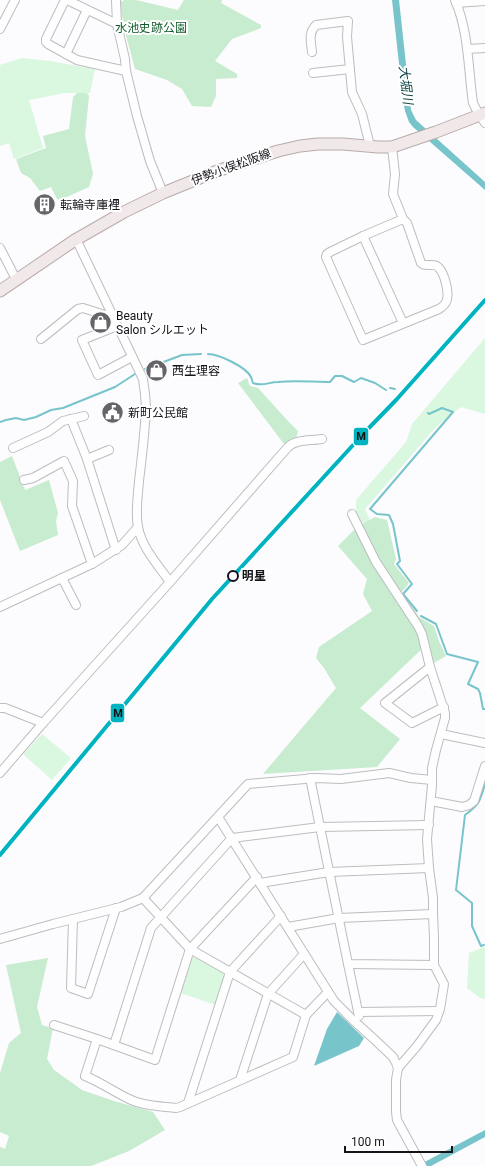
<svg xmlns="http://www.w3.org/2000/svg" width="485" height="1166" viewBox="0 0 485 1166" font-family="Roboto,'Noto Sans JP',sans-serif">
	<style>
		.green { fill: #daf7e0 }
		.forest { fill: #c8eccf }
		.water { fill: #77c5cb }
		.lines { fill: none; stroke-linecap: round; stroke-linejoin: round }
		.stream { stroke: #77c5cb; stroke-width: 2 }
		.minor-casing { stroke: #bdbcc0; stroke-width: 10 }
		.major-casing { stroke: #b9abaa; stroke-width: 13 }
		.minor { stroke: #fffeff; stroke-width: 8 }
		.major { stroke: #f1e9e9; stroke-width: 11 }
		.rail-1-casing { stroke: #fff; stroke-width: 7 }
		.rail-1 { stroke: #00b3c1; stroke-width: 4 }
		.stop-dot { fill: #fff; stroke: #151219; stroke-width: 2 }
		.labels { text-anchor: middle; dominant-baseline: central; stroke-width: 4; stroke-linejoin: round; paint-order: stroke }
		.park-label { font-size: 12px; fill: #115a2b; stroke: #fff }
		.street-label { font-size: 12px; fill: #151219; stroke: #fff }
		.poi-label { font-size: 12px; fill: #151219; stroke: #fff; text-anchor: start }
		.stop-label { font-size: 12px; font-weight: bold; fill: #151219; stroke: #fff; text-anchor: start }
		.water-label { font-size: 13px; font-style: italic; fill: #0b3f42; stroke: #fff }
		.line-badge { stroke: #fff; stroke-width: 1.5 }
		.pale-badge-label { font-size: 11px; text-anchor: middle; font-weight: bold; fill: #111 }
	</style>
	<rect width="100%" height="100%" fill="#fcfbfd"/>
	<g class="green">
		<polygon points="22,58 50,61 95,69 90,93 65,93 29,100 43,148 14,159 9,143 0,146 0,65"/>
		<polygon points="485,338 485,414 461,407 436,427 365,509 370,520 360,525 356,512 356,500 406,442 412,424"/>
		<polygon points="42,734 71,758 52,780 23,754"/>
		<polygon points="484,947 485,949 485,999 480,998 467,988 469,953"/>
		<polygon points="195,957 223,972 224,978 216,1005 180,993 191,958"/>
	</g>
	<g class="forest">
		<polygon points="125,0 136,0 178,10 184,0 222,0 221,3 261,25 261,28 232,39 215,61 237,74 237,78 216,79 216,96 211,107 192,106 182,89 167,80 135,69 124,28 120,2"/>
		<polygon points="77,93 87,93 89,96 85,136 93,174 89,187 60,200 57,199 51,187 40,191 30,178 21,173 16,159 46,148 43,136 69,129 73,97"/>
		<polygon points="247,378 250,386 258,388 288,421 298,431 296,439 284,444 238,383"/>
		<polygon points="12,456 25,490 49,480 58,513 56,521 58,535 20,551 0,500 0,462"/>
		<polygon points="375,517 387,520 396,559 394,564 409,583 401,593 414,609 419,617 434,626 439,641 446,656 434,663 427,644 360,708 400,739 377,767 263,774 336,688 324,668 316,658 319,647 372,611 363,594 367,579 338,546 357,527"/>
		<polygon points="48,958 37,1007 42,1025 53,1028 47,1059 54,1070 82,1090 114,1101 153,1112 165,1130 129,1151 91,1166 0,1166 0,1147 5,1149 9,1136 0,1132 0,1073 9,1043 21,1033 6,965"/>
	</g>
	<g class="water">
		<polygon points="392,0 399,0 411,110 416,120 485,182 485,190 413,127 409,122 405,111 403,100"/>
		<polygon points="337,1012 364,1038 359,1046 314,1066 327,1029"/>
		<polygon points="485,1130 485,1137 431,1166 417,1166"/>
	</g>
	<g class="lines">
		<g class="stream">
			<path d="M208,354C219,354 246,367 251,377C252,379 252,381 253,383C263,387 268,382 278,382C295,380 313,382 330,382L335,376H342L354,382L361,378L375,383L386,390"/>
			<polyline points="145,369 182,355 201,354"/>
			<polyline points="390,388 395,389"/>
			<polyline points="0,422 6,420 16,418 24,420 36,417 51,410 63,408 115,387 135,374"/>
			<polyline points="417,611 403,594 412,584 397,564 400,561 393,524 389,515 377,514 370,509 453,412 442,408 429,414 428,413"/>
			<polyline points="421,616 436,624 447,654 478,662 468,684 478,689 480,693 483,709 485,709"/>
			<path d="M484,945L481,946L472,926V903L456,890L465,815C480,804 480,801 485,784"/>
		</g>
		<defs>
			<g id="minor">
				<polyline points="65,0 46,39 46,42 48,44 77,60 126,71"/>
				<polyline points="67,0 117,24"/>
				<polyline points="116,0 117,24 125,59 126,71 137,116 150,161 163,193"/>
				<path d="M455,0C469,32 468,69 473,103L476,109L485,123"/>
				<polyline points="456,3 485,1"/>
				<polyline points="0,29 15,0"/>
				<polyline points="467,49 485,48"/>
				<path d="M312,52C311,42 308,33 316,25L348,21L347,37L352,92L362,114L370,146"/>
				<polyline points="66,54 87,10"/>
				<polyline points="313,73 350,69"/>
				<path d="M392,147L395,174L393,194L403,219L407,223L421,263C426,268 434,262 438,267C445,273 450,295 446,302C445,305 442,307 439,309L363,340L326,257L327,254L330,252L363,236L403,219"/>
				<polyline points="363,236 403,323"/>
				<path d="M76,239L143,379L145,394L146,407C145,432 142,456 139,481C138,496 135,512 138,527C142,548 158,565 170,582"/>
				<polyline points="0,248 16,279"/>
				<polyline points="117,326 82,340 98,375 132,357"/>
				<polyline points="41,339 78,309 83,308 105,315 113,315"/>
				<polyline points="71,419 87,459 116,550"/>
				<polyline points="13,448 48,432 63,421 84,416"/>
				<polyline points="87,459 109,450"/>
				<polyline points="24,480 33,478 64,461 73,481 72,506 92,564"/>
				<polyline points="352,514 376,562 418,626 422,634 430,667 445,713 445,718 436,750 432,768 432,785 427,839 429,868 433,898 433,914 434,938 434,965 444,984 440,1009 436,1020 417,1046 398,1068"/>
				<polyline points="62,578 76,605"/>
				<polyline points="0,607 92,564 122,545 138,527"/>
				<polyline points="430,667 385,703 412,723 444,707"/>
				<polyline points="0,708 5,708 43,723"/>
				<polyline points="441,734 485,743"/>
				<path d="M0,773L43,723L170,582L288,447C296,439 311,441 322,439"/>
				<polyline points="310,778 348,964 434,965"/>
				<polyline points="431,801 462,807 469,805 474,801 485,766"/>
				<polyline points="218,817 334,1001 353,1020 375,1040 393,1057 396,1063 398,1068 396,1080 396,1112 397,1120 422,1166"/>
				<path d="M257,877L190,949L155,1060L97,1039L85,1076C100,1082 113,1091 127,1098C142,1106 160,1106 176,1108L180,1107L293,1057L306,1015L328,992"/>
				<polyline points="260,883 329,872 429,868"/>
				<polyline points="143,898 190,949 306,1015"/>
				<polyline points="73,919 71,988 88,994 116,908"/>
				<polyline points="288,927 339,918 433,914"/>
				<polyline points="0,939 53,924 121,907 143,898 248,784 316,778 341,779 389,773 411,778 432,780"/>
				<polyline points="348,964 359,1016"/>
				<polyline points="358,1012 439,1011"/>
				<polyline points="54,1025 97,1039"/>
				<polyline points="114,1045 151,928 232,838 320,827 429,825"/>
				<polyline points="240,1080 268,994 304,954"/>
				<polyline points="188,1103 230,972 281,916"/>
			</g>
			<polyline id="major" points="0,291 75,240 124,212 163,193 217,171 278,151 300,146 318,144 343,144 378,147 392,147 436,132 485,113"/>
		</defs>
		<use href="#minor" class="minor-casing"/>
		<use href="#major" class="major-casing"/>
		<use href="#minor" class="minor"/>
		<use href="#major" class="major"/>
		<defs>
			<polyline id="rail-1" points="0,855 212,599 365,432 397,399 485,300"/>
		</defs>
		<use href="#rail-1" class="rail-1-casing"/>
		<use href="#rail-1" class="rail-1"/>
	</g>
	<defs>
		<symbol id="building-disc" viewBox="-11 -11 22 22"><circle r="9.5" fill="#666469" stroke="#fff"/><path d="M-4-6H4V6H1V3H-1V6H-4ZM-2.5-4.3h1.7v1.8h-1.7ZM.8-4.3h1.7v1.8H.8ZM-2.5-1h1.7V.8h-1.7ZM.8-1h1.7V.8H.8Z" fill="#fff"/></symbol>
		<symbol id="shop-disc" viewBox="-11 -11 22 22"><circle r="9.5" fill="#666469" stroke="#fff"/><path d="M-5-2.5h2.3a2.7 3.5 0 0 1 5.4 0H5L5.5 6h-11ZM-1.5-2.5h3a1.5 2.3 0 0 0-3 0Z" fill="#fff"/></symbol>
		<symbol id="civic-disc" viewBox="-11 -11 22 22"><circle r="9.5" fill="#666469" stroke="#fff"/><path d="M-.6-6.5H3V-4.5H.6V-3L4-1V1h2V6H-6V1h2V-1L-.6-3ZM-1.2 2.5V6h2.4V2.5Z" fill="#fff"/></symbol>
	</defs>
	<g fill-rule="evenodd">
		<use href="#building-disc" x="32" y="192" width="25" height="25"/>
		<use href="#shop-disc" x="88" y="310" width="25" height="25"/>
		<use href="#shop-disc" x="144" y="358" width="25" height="25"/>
		<use href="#civic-disc" x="100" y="400" width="25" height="25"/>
	</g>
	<circle class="stop-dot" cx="233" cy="576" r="5"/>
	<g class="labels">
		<g class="park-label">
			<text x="151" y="28">水池史跡公園</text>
		</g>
		<g class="street-label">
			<text transform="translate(231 167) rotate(-20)">伊勢小俣松阪線</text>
		</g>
		<g class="poi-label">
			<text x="60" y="205">転輪寺庫裡</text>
			<text x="116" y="316">Beauty<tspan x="116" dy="14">Salon シルエット</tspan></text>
			<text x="172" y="371">西生理容</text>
			<text x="128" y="413">新町公民館</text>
		</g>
		<g class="stop-label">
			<text x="242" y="576">明星</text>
		</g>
		<g class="water-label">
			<text transform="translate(406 85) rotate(83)">大堀川</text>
		</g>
	</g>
	<g class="line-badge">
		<rect x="353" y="427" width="16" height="19" rx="4" fill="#00b3c1"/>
		<rect x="110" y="703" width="15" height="20" rx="4" fill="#00b3c1"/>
	</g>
	<g class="pale-badge-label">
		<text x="361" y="440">M</text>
		<text x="118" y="717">M</text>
	</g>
	<path d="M345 1146v6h107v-6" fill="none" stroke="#151219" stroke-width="2"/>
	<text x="351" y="1146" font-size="12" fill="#151219" stroke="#ffffff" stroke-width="3" paint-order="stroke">100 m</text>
</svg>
